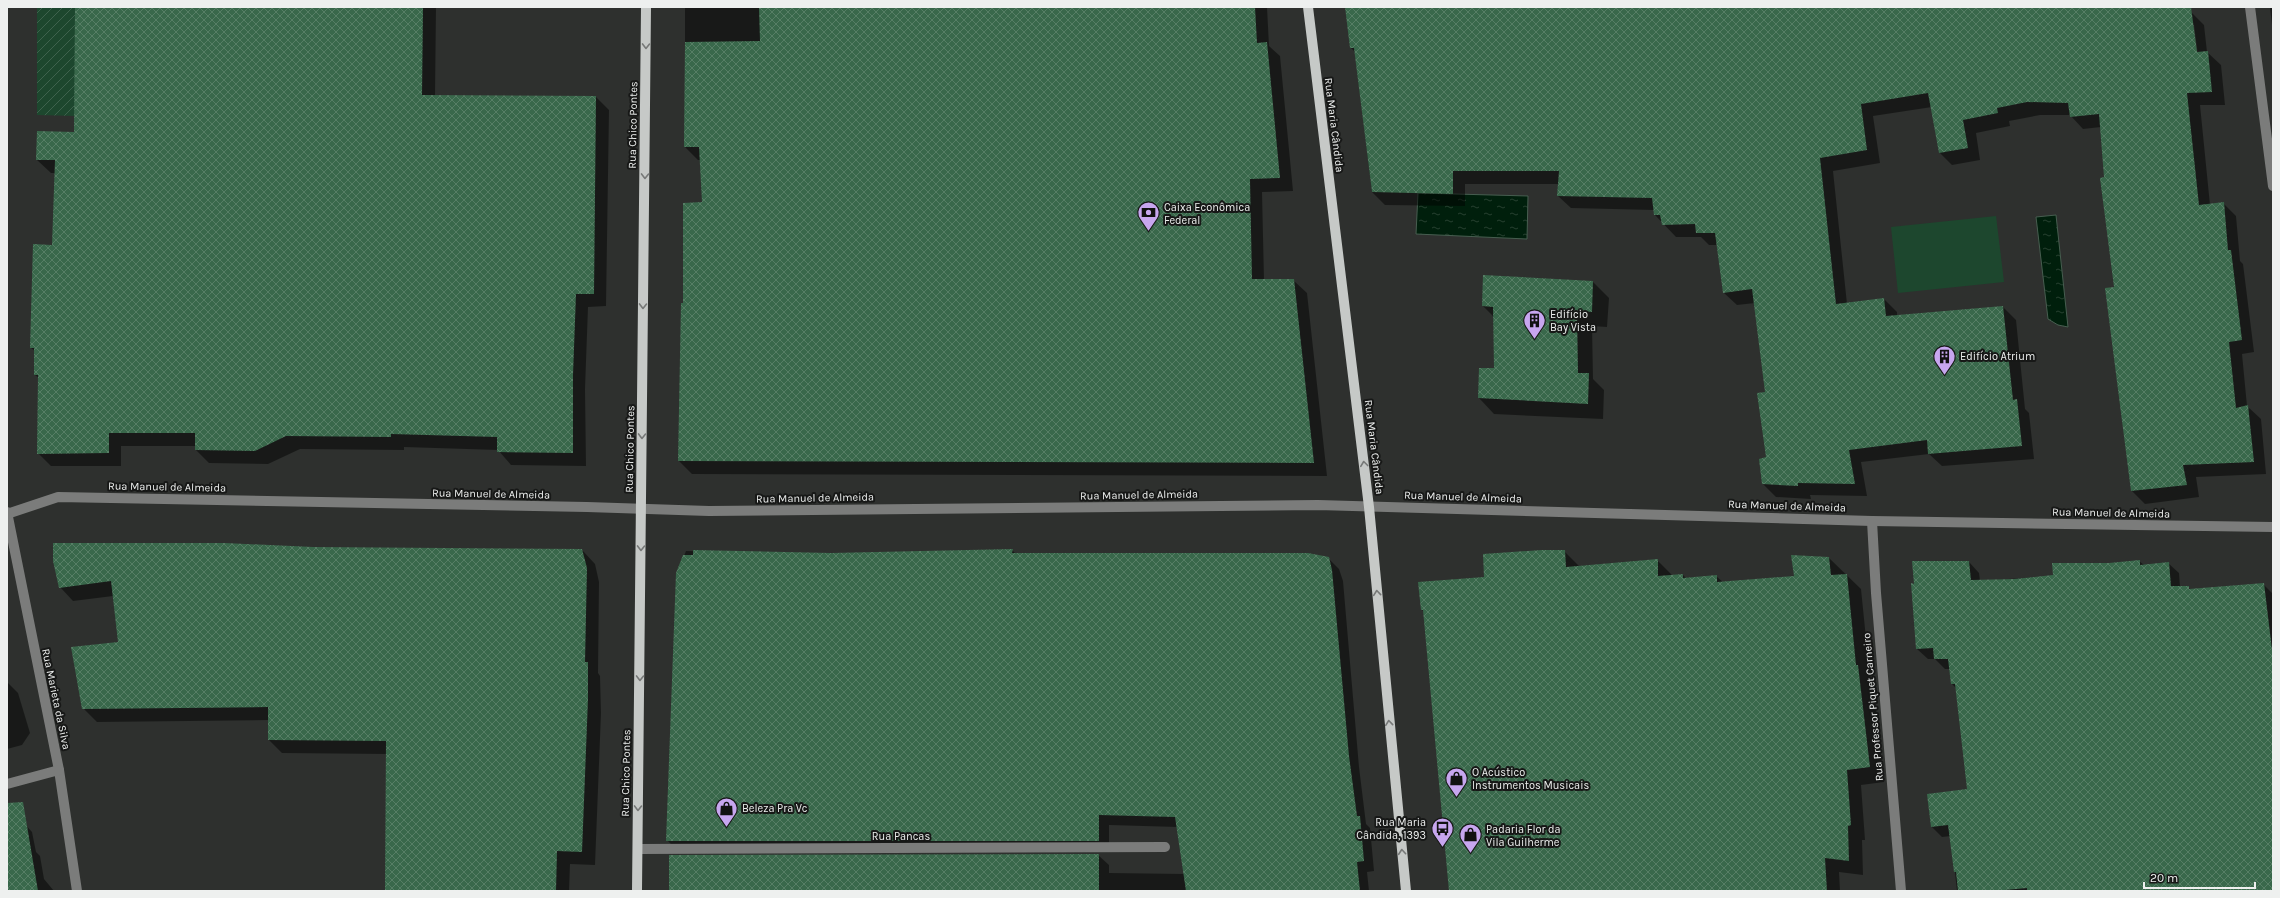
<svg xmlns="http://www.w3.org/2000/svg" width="2280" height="898" viewBox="0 0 2280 898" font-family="Karla,sans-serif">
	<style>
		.green { fill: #1d472e }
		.garden { fill: url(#garden-furrows) }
		.water { fill: url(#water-ripples); stroke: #475e50 }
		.shadow { fill: #0007; fill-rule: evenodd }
		.building { fill: url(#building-cross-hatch) }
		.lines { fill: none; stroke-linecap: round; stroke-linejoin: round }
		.minor { stroke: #7b7c7b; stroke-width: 10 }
		.major { stroke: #c6c9c7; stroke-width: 10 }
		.oneway { stroke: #777978 }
		.labels { text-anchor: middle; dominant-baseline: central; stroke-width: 4; stroke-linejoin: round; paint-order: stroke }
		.street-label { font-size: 11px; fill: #eef0ef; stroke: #171817 }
		.poi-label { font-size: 11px; fill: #eef0ef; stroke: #171817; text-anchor: start }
	</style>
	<defs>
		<pattern id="garden-furrows" width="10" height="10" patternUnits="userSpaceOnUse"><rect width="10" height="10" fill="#1d472e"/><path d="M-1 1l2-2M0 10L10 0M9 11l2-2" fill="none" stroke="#3e624d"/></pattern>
		<pattern id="water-ripples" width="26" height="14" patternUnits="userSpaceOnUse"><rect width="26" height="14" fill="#001f0c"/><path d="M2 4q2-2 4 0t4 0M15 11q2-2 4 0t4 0" fill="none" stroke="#264030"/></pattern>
		<pattern id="building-cross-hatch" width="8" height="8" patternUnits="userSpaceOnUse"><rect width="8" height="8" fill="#39684b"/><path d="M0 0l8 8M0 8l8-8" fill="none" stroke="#567e65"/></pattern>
	</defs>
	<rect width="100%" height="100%" fill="#2e302e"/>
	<polygon class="green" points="1996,216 2004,282 1898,293 1891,227"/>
	<polygon class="garden" points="37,7 75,7 315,122 37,115"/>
	<g class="water">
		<polygon points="1418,193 1528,196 1527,239 1416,234"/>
		<polygon points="2056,215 2068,327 2058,325 2048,319 2036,217"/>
	</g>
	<g class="shadow">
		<polygon points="76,7 436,7 435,96 596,97 609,110 606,306 588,307 585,389 586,466 511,465 498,450 404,447 404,450 300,449 268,464 209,463 196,450 196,446 121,446 121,466 51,466 38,453 39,378 35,375 35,351 31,348 53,246 56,173 51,173 37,160 75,133"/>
		<polygon points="685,7 1267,7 1269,46 1280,56 1293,191 1262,192 1264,280 1293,280 1307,293 1327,476 692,474 679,461 684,304 703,203 701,160 698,160 685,147"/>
		<path d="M1347,7H2178L2191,12L2204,25L2207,52L2221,65L2225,105H2200L2210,205L2223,203L2236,216L2240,261L2243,264L2254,352L2242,354L2247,406L2261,419L2266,474L2196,477L2199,497L2145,504L2132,491L2101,127L2083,129L2070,115H2040L2009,121L2010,126L1976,133L1980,160L1952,165L1940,153L1932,107L1873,116L1880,163L1833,171L1847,304L1884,299L1897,312V317L2003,307L2016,320L2025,409L2029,413L2034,459L1942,466L1929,454L1861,462L1867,496L1810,495L1811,499L1776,497L1763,484L1767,458L1766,392L1755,303L1737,305L1724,293L1717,245H1709L1701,237H1676L1655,215L1654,210L1571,208L1558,196L1559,184H1465V206L1385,205L1372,192L1355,52L1351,48ZM2192,25H2194L2198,56L2196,57Z"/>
		<polygon points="2270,7 2273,7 2273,34"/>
		<polygon points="1593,282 1609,298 1607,327 1592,326 1593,379 1604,390 1603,419 1494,414 1479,398 1495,369 1494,317 1483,306"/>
		<polygon points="313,548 582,550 595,564 599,582 598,673 600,676 601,713 595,865 570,864 569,891 386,891 387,754 282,753 269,740 269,720 97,722 83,708 119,643 113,596 73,601 60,587"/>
		<polygon points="1012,550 1016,554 1328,558 1339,569 1343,581 1359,767 1366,824 1370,828 1374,871 1367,872 1369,891 669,891 1098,855 1109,865 1109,873 1185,874 1178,827 1109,825 1109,851 678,851 667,840 677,573 686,551 831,554"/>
		<polygon points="1564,551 1579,566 1657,560 1672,575 1683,575 1686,578 1716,576 1724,583 1795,577 1829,558 1861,589 1870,678 1873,681 1884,782 1861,785 1865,840 1862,840 1863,875 1839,872 1840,891 1450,891 1424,612 1422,610 1485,577"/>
		<polygon points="2139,561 2144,565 2168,563 2179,573 2180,587 2188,587 2191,590 2263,584 2273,594 2273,891 1957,891 1951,836 1942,837 1932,827 1968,790 1957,689 1952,684 1950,669 1945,669 1935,659 1928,659 1917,649 1969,562 1979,573 1980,581 2054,576 2109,564"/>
		<polygon points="7,682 18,693 30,733 22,745 7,749"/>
		<polygon points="22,821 32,832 36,852 40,856 44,879 54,891 7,891 7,826"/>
	</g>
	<g class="building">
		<polygon points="75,7 423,7 422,95 596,96 594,294 576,294 573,375 573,453 497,452 497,437 391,434 391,437 286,436 255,451 195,450 195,433 109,433 109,453 37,454 38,375 34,375 34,348 30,348 33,244 52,245 55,160 36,160 37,131 74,132"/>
		<polygon points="759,7 1255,7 1257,43 1267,42 1280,178 1250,179 1252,279 1294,279 1314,463 678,461 681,303 683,303 683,203 702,202 699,147 684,147 685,42 760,41"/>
		<polygon points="1345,7 2191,7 2197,52 2208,51 2212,92 2187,93 2199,205 2224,202 2228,250 2231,250 2242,340 2229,342 2236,408 2248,405 2254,462 2183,465 2187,485 2131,491 2105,288 2114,287 2100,178 2104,177 2099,114 2070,117 2068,103 2027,102 1997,108 1998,113 1963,120 1968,148 1939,153 1928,93 1861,104 1867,150 1820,158 1836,304 1884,298 1886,316 2003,306 2013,400 2017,399 2022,446 1928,454 1927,440 1849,450 1855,484 1798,483 1798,486 1762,484 1759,459 1766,457 1757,393 1765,392 1752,289 1723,293 1715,233 1696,233 1695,224 1662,225 1660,215 1654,215 1652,198 1557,196 1559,171 1453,171 1453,194 1372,192 1354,48 1350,48"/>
		<polygon points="1483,275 1593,281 1592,312 1577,311 1578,373 1589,373 1588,404 1478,398 1479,368 1494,368 1493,307 1482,306"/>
		<polygon points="53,543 225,543 313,547 582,549 587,568 585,662 588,662 588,699 582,852 557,851 556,891 385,891 386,741 268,740 268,707 82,709 71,647 118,642 111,581 59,588 53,561"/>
		<polygon points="1013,549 1012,553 1308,553 1329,557 1332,570 1349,756 1357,816 1360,816 1364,861 1357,862 1360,891 1186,891 1175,817 1099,815 1099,841 666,841 676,573 683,555 693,555 693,550 831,553"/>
		<polygon points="1542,550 1565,550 1566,567 1658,559 1658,576 1683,574 1683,578 1717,575 1717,582 1794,576 1791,555 1829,557 1831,575 1847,574 1856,665 1858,665 1870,767 1847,770 1851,825 1848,826 1849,861 1825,858 1827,891 1449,891 1423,610 1421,610 1418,582 1484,577 1483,554"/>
		<polygon points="2140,560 2140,565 2169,562 2171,586 2189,586 2189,589 2264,583 2273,658 2273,891 2027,891 2027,888 1994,891 1958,891 1956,872 1954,872 1948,825 1931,827 1927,794 1967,789 1955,684 1951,684 1948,659 1934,659 1933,648 1916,649 1911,583 1914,584 1912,561 1969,561 1971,580 2014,579 2053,575 2052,563 2109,563"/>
		<polygon points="23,802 38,891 7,891 7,803"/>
		<polygon points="1099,854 1099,891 669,891 669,855"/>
	</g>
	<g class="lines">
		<g class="minor">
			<polyline points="2250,7 2273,186"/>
			<polyline points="7,512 59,770 77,891"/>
			<polyline points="7,514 58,497 587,507 709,511 1318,505 1872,521 2273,527"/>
			<polyline points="1872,521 1876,593 1901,891"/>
			<polyline points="7,784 59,770"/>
			<polyline points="638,849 1165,847"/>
		</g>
		<g class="major">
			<polyline points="1308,7 1369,507 1406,891"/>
			<polyline points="637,891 646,7"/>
		</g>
	</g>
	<defs><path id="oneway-chevron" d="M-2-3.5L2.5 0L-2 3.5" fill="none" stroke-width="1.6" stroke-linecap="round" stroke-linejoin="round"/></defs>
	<g class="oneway">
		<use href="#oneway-chevron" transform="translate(646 46) rotate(91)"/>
		<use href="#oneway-chevron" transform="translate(645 176) rotate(91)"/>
		<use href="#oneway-chevron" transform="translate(643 306) rotate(91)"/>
		<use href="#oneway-chevron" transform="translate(642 436) rotate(91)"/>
		<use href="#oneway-chevron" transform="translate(1364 464) rotate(-97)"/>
		<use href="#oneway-chevron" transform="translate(641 548) rotate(91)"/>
		<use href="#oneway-chevron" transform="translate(1377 593) rotate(-96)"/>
		<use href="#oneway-chevron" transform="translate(640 678) rotate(91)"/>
		<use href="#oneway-chevron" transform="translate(1389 723) rotate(-96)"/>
		<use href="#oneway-chevron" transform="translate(638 808) rotate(91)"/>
		<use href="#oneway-chevron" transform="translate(1402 852) rotate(-95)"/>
	</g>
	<defs>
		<symbol id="bank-pin" viewBox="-11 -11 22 30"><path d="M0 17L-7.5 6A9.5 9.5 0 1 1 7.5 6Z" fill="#c7a6ef" stroke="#171817"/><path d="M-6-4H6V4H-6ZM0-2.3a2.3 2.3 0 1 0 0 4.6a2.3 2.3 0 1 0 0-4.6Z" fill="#111"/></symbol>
		<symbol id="building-pin" viewBox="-11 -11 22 30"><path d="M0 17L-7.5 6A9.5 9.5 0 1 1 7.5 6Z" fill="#c7a6ef" stroke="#171817"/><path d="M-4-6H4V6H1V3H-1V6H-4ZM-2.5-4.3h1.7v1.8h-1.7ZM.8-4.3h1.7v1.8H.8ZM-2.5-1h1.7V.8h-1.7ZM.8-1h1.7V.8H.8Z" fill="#111"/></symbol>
		<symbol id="shop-pin" viewBox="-11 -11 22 30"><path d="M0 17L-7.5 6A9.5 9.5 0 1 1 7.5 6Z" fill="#c7a6ef" stroke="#171817"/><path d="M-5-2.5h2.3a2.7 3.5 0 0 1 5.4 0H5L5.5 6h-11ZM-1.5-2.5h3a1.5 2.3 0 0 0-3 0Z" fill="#111"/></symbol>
		<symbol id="bus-pin" viewBox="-11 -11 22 30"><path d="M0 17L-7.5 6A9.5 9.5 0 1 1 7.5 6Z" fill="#c7a6ef" stroke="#171817"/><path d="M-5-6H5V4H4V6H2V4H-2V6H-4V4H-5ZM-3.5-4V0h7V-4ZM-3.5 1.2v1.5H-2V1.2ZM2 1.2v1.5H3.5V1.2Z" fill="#111"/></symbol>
	</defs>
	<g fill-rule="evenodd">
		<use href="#bank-pin" x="1136" y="200" width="25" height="34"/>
		<use href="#building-pin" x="1522" y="308" width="25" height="34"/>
		<use href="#building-pin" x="1932" y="344" width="25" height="34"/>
		<use href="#shop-pin" x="1444" y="766" width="25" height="34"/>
		<use href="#shop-pin" x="714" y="796" width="25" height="34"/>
		<use href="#bus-pin" x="1430" y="816" width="25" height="34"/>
		<use href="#shop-pin" x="1458" y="822" width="25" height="34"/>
	</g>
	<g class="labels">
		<g class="street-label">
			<text transform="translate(633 125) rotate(-89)">Rua Chico Pontes</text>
			<text transform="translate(1334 125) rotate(83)">Rua Maria Cândida</text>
			<text transform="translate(1374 447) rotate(83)">Rua Maria Cândida</text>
			<text transform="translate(630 449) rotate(-89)">Rua Chico Pontes</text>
			<text transform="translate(167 487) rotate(1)">Rua Manuel de Almeida</text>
			<text transform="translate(491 494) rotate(1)">Rua Manuel de Almeida</text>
			<text transform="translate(1139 495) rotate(-1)">Rua Manuel de Almeida</text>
			<text transform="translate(1463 497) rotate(2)">Rua Manuel de Almeida</text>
			<text transform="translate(815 498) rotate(-1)">Rua Manuel de Almeida</text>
			<text transform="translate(1787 506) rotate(2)">Rua Manuel de Almeida</text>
			<text transform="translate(2111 513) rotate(1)">Rua Manuel de Almeida</text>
			<text transform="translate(56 699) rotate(78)">Rua Marieta da Silva</text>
			<text transform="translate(1873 707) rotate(-95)">Rua Professor Piquet Carneiro</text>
			<text transform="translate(626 773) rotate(-89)">Rua Chico Pontes</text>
			<text x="901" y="836">Rua Pancas</text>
		</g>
		<g class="poi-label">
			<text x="1164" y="207">Caixa Econômica<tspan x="1164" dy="13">Federal</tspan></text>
			<text x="1550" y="314">Edifício<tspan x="1550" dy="13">Bay Vista</tspan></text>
			<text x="1960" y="356">Edifício Atrium</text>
			<text x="1472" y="772">O Acústico<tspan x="1472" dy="13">Instrumentos Musicais</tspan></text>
			<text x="742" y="808">Beleza Pra Vc</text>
			<text x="1426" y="822" text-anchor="end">Rua Maria<tspan x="1426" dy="13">Cândida, 1393</tspan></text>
			<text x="1486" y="829">Padaria Flor da<tspan x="1486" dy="13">Vila Guilherme</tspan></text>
		</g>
	</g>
	<rect width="2280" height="898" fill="none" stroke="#eef0ef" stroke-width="16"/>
	<path d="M2144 882v6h111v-6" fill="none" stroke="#eef0ef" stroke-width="2"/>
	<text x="2150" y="882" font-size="12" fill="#eef0ef" stroke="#171817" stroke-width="3" paint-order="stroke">20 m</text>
</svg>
